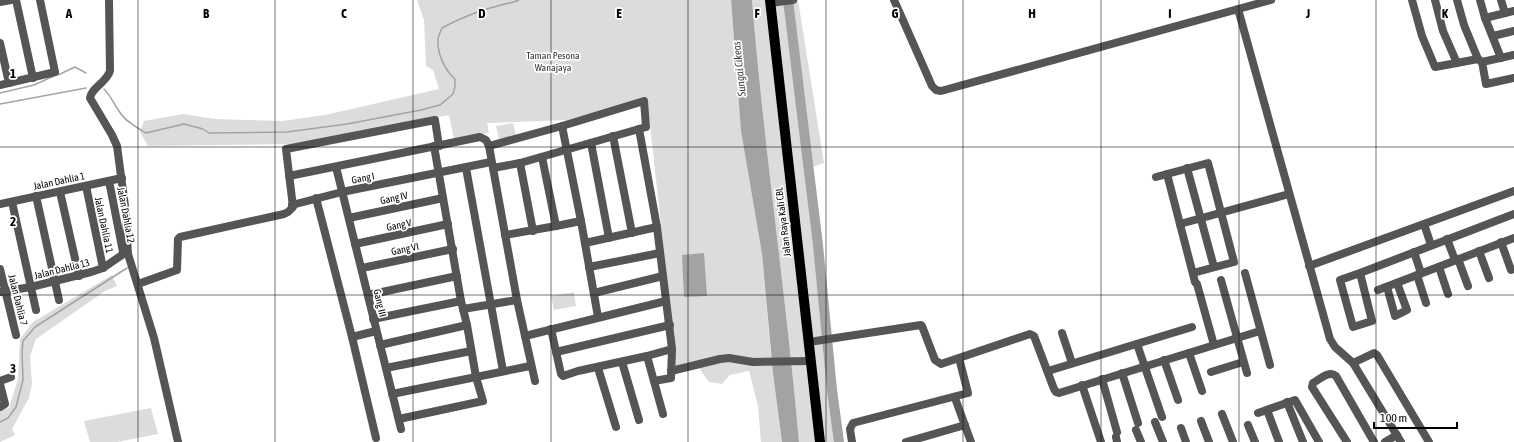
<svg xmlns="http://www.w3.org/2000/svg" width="1514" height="442" viewBox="0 0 1514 442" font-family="'Asap Condensed',sans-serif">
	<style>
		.green { fill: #dcdcdc }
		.water { fill: #a3a3a3 }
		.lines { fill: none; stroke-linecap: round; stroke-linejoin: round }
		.stream { stroke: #a3a3a3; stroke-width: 1.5 }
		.river { stroke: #a3a3a3; stroke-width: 10 }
		.major-casing { stroke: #dbdbdb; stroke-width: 12 }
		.minor { stroke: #555; stroke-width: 8 }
		.major { stroke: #000; stroke-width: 10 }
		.grid { fill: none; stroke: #000; stroke-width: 1; stroke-opacity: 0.55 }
		.labels { text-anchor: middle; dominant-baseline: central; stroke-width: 3.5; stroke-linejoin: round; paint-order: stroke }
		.park-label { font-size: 10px; fill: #333; stroke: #fff }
		.street-label { font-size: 10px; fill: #000; stroke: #fff }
		.water-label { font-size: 11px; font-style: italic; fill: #444; stroke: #fff }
		.grid-label { font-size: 13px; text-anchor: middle; font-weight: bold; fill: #000; stroke: #fff; stroke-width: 3.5; stroke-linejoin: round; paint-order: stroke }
	</style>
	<rect width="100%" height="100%" fill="#fff"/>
	<g class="green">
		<polygon points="417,0 731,0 741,131 762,254 771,356 782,442 761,442 758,406 749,371 730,375 722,384 709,382 699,368 674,370 674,343 647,98 567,120 487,123 489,133 454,139 449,115 290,144 148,146 140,132 144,121 183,114 215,119 282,121 325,115 439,89 433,70 426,66 424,20"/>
		<path d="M752,0H798L824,163L807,169L837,442H799C786,294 764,148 752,0Z"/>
		<polygon points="513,123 516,135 499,139 496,126"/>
		<polygon points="112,275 117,286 105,291 36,339 30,356 32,384 29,398 12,429 15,435 0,442 0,410 9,408 18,379 20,339 33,322"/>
		<polygon points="574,292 576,306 554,310 551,296"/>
		<polygon points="151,408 158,434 117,442 90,442 84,421"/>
	</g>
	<g class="water">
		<path d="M731,0H752C764,148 786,294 799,442H782L773,373L762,254L741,131Z"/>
		<polygon points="704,253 707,296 684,297 682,255"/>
	</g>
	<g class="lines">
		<g class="stream">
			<polyline points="58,75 75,67 86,73"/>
			<path d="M104,89C111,96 113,103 119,111C125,121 136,127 146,133L184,124L203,129L209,133L287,132L347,124L421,110L440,105L453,94L455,87V79C445,70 437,54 438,40C438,36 441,31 442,28C460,18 481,10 501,5C507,3 513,3 519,0"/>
			<polyline points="0,93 34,85 54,76"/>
			<polyline points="0,104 86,88"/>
			<polyline points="0,422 8,418 16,407 23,380 22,352 23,341 35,327 127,268"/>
		</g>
		<polyline class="river" points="788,0 818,245 832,390 839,442"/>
		<defs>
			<polyline id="major" points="770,0 820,442"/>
		</defs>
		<use href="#major" class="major-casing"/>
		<g class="minor">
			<polyline points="16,0 33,78"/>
			<path d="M109,0L110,71C106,83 91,88 90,98L112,135L117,146L125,206L128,254L154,338L178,442"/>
			<polyline points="894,0 932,86 936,90 941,91 1271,0"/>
			<polyline points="1412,0 1422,36 1435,67 1478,59 1482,62 1514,55"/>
			<polyline points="1435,0 1443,31 1457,63"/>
			<polyline points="1457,0 1464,25 1478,59"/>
			<polyline points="1480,0 1485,18 1501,58"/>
			<polyline points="1501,0 1505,13"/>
			<polyline points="0,2 11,0"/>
			<polyline points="770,3 793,0"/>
			<polyline points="1238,9 1330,339 1335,347 1353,363 1401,442"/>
			<polyline points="1485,18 1514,11"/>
			<polyline points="1493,36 1514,31"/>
			<polyline points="0,43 9,83"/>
			<polyline points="1482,62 1486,84 1514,78"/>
			<polyline points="0,85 55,72 40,0"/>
			<polyline points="613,136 632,233"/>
			<polyline points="591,143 609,238"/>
			<polyline points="489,146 562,126 581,221 598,317"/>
			<polyline points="520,163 533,231"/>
			<polyline points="336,167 401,429"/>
			<polyline points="466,168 503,371"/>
			<polyline points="493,168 520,163 646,127 644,101 562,126"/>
			<polyline points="1187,168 1214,267"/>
			<polyline points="1167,174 1195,282"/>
			<polyline points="289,176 480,137 486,140 489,146 517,300 535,381"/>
			<polyline points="1156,177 1208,163 1234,262 1193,273"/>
			<polyline points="86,186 103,268"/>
			<polyline points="60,192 79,276"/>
			<polyline points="36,196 59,300"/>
			<polyline points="316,198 352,337 376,438"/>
			<polyline points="12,202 36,310"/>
			<polyline points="0,204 122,178"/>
			<polyline points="292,205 342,192 491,162"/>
			<polyline points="349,218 443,198"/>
			<polyline points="1180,224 1289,194"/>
			<polyline points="1424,224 1431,245"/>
			<polyline points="556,226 581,221"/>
			<polyline points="505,235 556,226 542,157"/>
			<polyline points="1447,239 1455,260"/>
			<polyline points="1501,242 1511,270"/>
			<polyline points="585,243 657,227"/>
			<polyline points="355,244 448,224"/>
			<polyline points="1479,251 1489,278"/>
			<polyline points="1414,252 1421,273"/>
			<polyline points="1458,259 1468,286"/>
			<polyline points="1309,266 1514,191"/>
			<polyline points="589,267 660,253"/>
			<polyline points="1439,267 1448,294"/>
			<polyline points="362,268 453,249"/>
			<polyline points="0,269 16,335"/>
			<polyline points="1245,273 1270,365"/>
			<polyline points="1360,273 1372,321 1353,327 1340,280 1360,273 1514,214"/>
			<polyline points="1417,275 1426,303"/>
			<polyline points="1221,280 1247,373"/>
			<polyline points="138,284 177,270 178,239 180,237 284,214 288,212 293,207 286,149 435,120 439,146"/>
			<polyline points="1197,284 1214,345"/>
			<polyline points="1387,287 1395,316 1407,310 1397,283"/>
			<polyline points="1378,290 1514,238"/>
			<polyline points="0,292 31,287 91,272 103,268 122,255 123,252 109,181"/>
			<polyline points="594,293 663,276"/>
			<polyline points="368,295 457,276"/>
			<polyline points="463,309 517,300"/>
			<polyline points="373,319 461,301"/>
			<polyline points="551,329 561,374 563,376 578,371 647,356 672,349 657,227 639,129"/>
			<polyline points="1062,333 1072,363"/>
			<polyline points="525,336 666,301"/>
			<polyline points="352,337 376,331"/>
			<polyline points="809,342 921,325 922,326 935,360 941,364 1030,334 1034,336 1054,389 1056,392 1059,393 1260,331"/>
			<polyline points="1137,344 1162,417"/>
			<polyline points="380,345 467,325 461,301 434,146"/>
			<polyline points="556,352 670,325"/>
			<polyline points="1189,353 1202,391"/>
			<polyline points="647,356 663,414"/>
			<polyline points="1164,360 1178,400"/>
			<polyline points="622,362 639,420"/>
			<polyline points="1353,363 1374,353 1377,355 1429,442"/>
			<polyline points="386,368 471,351"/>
			<polyline points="598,368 616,427"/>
			<polyline points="671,371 720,359 729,358 753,362 811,361"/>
			<polyline points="1048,371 1192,327"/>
			<polyline points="1211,372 1243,362"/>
			<polyline points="1122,373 1138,423"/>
			<polyline points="1102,379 1117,432"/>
			<polyline points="0,381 11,377"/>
			<polyline points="654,381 671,378 672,349"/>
			<polyline points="0,384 5,404 0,407"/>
			<polyline points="1082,385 1101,442"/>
			<polyline points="392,394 530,366"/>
			<polyline points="955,398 971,442"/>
			<polyline points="1287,402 1303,442"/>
			<polyline points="1267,410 1279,442"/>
			<polyline points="1258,413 1295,400 1319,442"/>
			<polyline points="1222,414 1233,442"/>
			<polyline points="399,419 483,401 476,377 467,325"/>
			<polyline points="1201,421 1209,442"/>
			<polyline points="1155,422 1163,442"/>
			<polyline points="1248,425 1255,442"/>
			<polyline points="1181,428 1186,442"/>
			<polyline points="1136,430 1141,442"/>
			<polyline points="1116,437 1117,442"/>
			<polyline points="852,442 850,429 853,423 968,393 959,358"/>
			<polyline points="906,442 965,425"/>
			<path d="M1347,442L1312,387L1313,383C1320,379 1329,370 1336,376L1374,442"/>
			<polyline points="1385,442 1397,435"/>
		</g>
		<use href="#major" class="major"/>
	</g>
	<path class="grid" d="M138,0V442M275,0V442M413,0V442M551,0V442M688,0V442M826,0V442M963,0V442M1101,0V442M1239,0V442M1376,0V442M0,147H1514M0,295H1514"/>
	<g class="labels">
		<g class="park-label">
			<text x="553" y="55">Taman Pesona<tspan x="553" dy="12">Wanajaya</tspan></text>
		</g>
		<g class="street-label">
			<text transform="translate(363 178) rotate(-11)">Gang I</text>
			<text transform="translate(59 181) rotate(-12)">Jalan Dahlia 1</text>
			<text transform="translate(394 198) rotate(-12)">Gang IV</text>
			<text transform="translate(126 215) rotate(79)">Jalan Dahlia 12</text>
			<text transform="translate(783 222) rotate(-97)">Jalan Raya Kali CBL</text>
			<text transform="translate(104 225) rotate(78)">Jalan Dahlia 11</text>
			<text transform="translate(399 225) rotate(-12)">Gang V</text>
			<text transform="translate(405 249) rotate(-12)">Gang VI</text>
			<text transform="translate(62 269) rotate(-14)">Jalan Dahlia 13</text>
			<text transform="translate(18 300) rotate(76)">Jalan Dahlia 7</text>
			<text transform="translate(380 303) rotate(77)">Gang III</text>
		</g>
		<g class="water-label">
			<text transform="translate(739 69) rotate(-96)">Sungai Cikeas</text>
		</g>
	</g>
	<g class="grid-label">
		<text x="69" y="18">A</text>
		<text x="206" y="18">B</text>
		<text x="344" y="18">C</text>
		<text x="482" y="18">D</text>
		<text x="619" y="18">E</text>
		<text x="757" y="18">F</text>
		<text x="895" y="18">G</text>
		<text x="1032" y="18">H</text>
		<text x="1170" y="18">I</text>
		<text x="1308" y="18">J</text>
		<text x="1445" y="18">K</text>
		<text x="13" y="78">1</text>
		<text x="13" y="226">2</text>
		<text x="13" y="373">3</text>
	</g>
	<path d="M1374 422v6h83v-6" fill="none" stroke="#000000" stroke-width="2"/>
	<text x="1380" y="422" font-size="12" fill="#000000" stroke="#ffffff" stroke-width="3" paint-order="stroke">100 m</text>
</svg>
